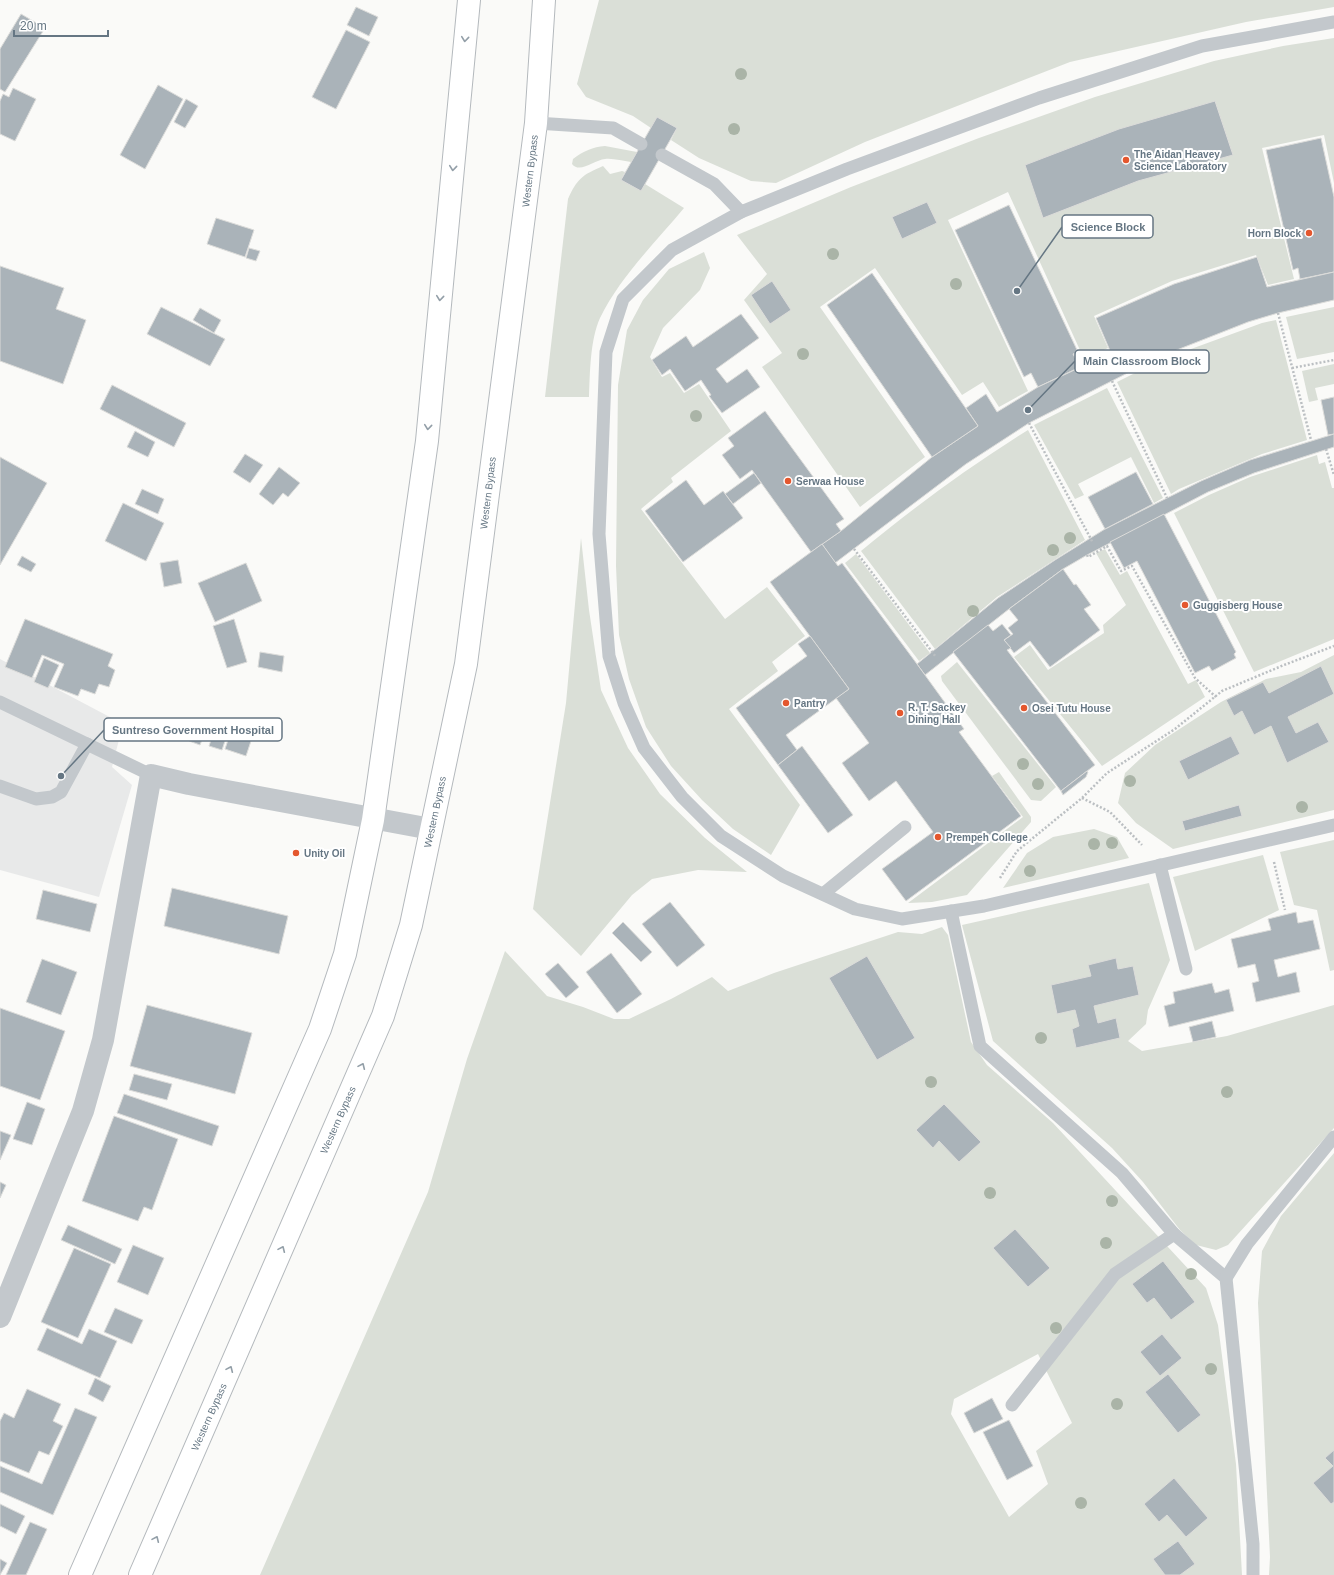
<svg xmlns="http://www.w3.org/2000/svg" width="1334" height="1575" viewBox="0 0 1334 1575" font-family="Arial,sans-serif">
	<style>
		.built { fill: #e8e9e9 }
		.green { fill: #dadfd7; fill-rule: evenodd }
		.building { fill: #aab3b9; stroke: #dcdcda }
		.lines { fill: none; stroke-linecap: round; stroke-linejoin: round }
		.trunk-casing { stroke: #b4b9bd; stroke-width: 24 }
		.path { stroke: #bbbfc2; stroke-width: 2.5; stroke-dasharray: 2 2; stroke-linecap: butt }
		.service { stroke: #c3c8cc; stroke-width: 13 }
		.minor { stroke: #c3c8cc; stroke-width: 22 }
		.trunk { stroke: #fff; stroke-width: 22 }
		.tree { fill: #aab4a7 }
		.oneway { stroke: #939fa8 }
		.poi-dot { fill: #e4572e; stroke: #fff; stroke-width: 1.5 }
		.labels { text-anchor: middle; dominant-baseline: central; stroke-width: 4; stroke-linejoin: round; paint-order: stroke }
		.poi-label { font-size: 10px; font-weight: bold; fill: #657683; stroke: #fff; text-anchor: start }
		.street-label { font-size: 10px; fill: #657683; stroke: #fff }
		.leader { fill: none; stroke: #657683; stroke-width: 1.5 }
		.callout-dot { fill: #657683; stroke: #fff; stroke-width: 1.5 }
		.callout { fill: #fff; stroke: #657683; stroke-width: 1.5 }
		.callout-label { font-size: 11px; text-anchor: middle; font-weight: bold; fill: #657683 }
	</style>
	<rect width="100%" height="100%" fill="#fafaf8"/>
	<polygon class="built" points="0,659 123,724 112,767 132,785 99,897 0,870"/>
	<g class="green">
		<polygon points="599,0 1334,0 1334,7 1246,22 1070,62 865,142 776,183 751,181 699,158 671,140 677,128 657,117 651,128 633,116 586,97 577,84"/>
		<polygon points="1334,38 1334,183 1324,135 1262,148 1294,279 1268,285 1256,255 1172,281 1094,316 1108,348 1084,359 1008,192 948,220 1028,391 999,407 983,382 962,395 875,268 820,307 925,457 860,507 762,367 782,353 744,300 767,274 737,235 851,187 979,138 1095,97 1214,61 1283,46"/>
		<path d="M605,146L637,152L631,162C622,161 613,158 605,159C594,160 580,174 572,164L573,159C583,151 593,147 605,146Z"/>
		<path d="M603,166L610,174L622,171L625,172L621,180L641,191L645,184L684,208C655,243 620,277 600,318C590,340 590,373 589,397H545L568,199C577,179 582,175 603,166Z"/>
		<polygon points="704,252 710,268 700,290 663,328 650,357 662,377 670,373 684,393 699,384 731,431 671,478 673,482 641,509 725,619 767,587 805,636 772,662 778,671 729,709 800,805 771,855 733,829 702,800 671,766 646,727 629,679 619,635 616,566 618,385 627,330 643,300 669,269"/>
		<polygon points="1334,307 1334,352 1297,359 1286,317"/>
		<polygon points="1276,320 1307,440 1262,454 1179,489 1171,494 1117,382 1161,360 1262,323"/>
		<polygon points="1334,364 1334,384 1315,388 1318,400 1309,402 1302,371"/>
		<polygon points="1107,388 1163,498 1154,503 1131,457 1078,484 1084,495 1075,499 1034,425"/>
		<path d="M1028,430L1085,540L997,597L935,649L861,551C914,507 969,467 1028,430Z"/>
		<polygon points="1317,455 1319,464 1325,462 1332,488 1334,488 1334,639 1254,672 1174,513 1209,495 1250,477"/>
		<polygon points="581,538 589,610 601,690 628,748 660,794 705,838 747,872 698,870 652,879 632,895 581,956 533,909 566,703"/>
		<polygon points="1105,549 1120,575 1127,571 1188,684 1196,680 1205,697 1102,766 1014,657 1030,645 1048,670 1104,633 1103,625 1126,605 1096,553"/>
		<polygon points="856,554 930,653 919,661 845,563"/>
		<polygon points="1334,655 1334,810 1173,849 1136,823 1118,803 1125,773 1155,745 1221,702 1266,679 1301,672"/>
		<polygon points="957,662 1056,787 1041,801 1031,800 942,681 941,676"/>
		<polygon points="999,772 1031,817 1031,822 967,895 932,902 908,903 1023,817 992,776"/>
		<polygon points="1094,829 1117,837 1129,858 1003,888 1027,853 1053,837"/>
		<polygon points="1334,840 1334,970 1330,971 1317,910 1294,905 1280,852"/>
		<polygon points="1263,855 1279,910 1195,951 1173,877"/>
		<polygon points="1149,883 1170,960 1148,1010 1146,1024 1128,1041 1142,1051 1227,1036 1334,1005 1334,1128 1228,1245 1216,1250 1196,1245 1180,1230 1143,1182 1112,1148 993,1041 962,925"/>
		<path d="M942,927L948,935L971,1042L987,1065L1053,1123L1206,1288L1218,1325L1236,1464L1242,1575H260L428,1192L467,1059L505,951L547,996L583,1007L614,1019H629L671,999L712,977L728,991L774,973L898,932L922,934ZM1038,1354L1072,1423L1036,1451L1048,1484L1009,1517L951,1414L954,1399Z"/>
		<polygon points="1334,1153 1334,1575 1269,1575 1270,1557 1258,1303 1262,1251 1281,1216"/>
	</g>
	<g class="building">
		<polygon points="356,7 378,17 369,36 347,25"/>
		<polygon points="21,14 45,28 5,92 0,89 0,49"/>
		<polygon points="346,30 370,42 336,109 312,97"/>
		<polygon points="158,85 183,99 145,169 120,155"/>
		<polygon points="13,88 36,99 15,141 0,134 0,101 3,94 9,97"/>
		<polygon points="186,99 198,106 185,128 174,122"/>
		<polygon points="1215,101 1233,155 1138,181 1043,218 1025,165 1119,129"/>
		<polygon points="657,117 677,128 641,191 621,180"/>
		<polygon points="1321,138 1334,197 1334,272 1300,279 1298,268 1293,270 1266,150"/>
		<polygon points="927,202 937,223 902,239 892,217"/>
		<polygon points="1009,205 1078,352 1073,354 1080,367 1038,387 1031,373 1024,377 955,230"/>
		<polygon points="216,218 254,230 245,257 207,244"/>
		<polygon points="249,248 260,251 256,261 246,258"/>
		<polygon points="1257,257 1267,287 1334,272 1334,300 1278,313 1248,322 1159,357 1029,423 966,464 835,563 822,544 841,531 932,457 978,426 966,408 986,394 997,412 1038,387 1111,353 1096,318 1174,284"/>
		<polygon points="0,266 64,288 56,309 86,320 63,384 0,361"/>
		<polygon points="872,273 978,426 932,457 827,305"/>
		<polygon points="772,281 791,310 770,324 751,295"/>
		<polygon points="161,307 225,339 210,366 147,334"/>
		<polygon points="200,308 221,320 214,333 193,320"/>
		<polygon points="741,314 759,338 716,369 727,383 747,369 760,387 722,413 709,396 711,395 701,380 685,391 670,369 662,375 652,360 686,336 693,347"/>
		<polygon points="112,385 186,423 174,447 100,409"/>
		<polygon points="1334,397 1334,434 1328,435 1321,400"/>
		<polygon points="765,411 844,519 836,524 841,531 811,552 752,470 740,479 722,455 734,446 728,438"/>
		<polygon points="135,431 155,442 148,457 127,447"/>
		<polygon points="1334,434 1334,447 1254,473 1208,492 1087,555 1063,569 1009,609 925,675 917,664 998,598 1055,560 1105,529 1201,481 1250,460"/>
		<polygon points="245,454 263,465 250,483 233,472"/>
		<polygon points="0,457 47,483 0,565"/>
		<polygon points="279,467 300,483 288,497 283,493 273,505 259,494"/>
		<polygon points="1136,472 1153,504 1105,529 1088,497"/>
		<polygon points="754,473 761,483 733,504 725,494"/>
		<polygon points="686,480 704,505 723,491 743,518 683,562 645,511"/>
		<polygon points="142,489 164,499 158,514 135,504"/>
		<polygon points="123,503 164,523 146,561 105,541"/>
		<polygon points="1164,514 1236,652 1234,654 1236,658 1212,671 1209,666 1195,673 1137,561 1124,568 1110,542"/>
		<polygon points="822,544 838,566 842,563 917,664 964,729 959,732 1021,816 906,901 882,869 933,832 896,781 869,801 842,763 869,743 836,698 849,689 770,582"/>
		<polygon points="22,556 36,564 31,572 17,565"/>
		<polygon points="178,560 182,583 164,587 160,563"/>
		<polygon points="246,563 262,601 215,622 198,583"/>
		<polygon points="1063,569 1074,585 1076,584 1091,605 1084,609 1100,630 1050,667 1030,641 1014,653 1004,640 1013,634 1008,628 1018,620 1009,609"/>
		<polygon points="25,619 113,654 108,666 115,670 109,687 99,684 95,694 81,689 78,696 54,687 64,664 42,655 32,678 5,667"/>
		<polygon points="234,619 247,662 227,668 213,626"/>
		<polygon points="1002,624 1011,635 1004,640 1011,648 1007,650 1095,765 1061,791 953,652 988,625 993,631"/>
		<polygon points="810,636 849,689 786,735 797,750 778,765 736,708 807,656 798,644"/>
		<polygon points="260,652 284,656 282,672 258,667"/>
		<polygon points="44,658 59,665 48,688 34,682"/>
		<polygon points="1321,666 1334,694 1288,717 1296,733 1318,722 1329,742 1287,763 1271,726 1254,735 1242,711 1234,716 1226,700 1263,682 1269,693"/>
		<polygon points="195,724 207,727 200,745 189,741"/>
		<polygon points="215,728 228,732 222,750 209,746"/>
		<polygon points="230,734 251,741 246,756 225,749"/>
		<polygon points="1231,736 1240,754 1188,780 1179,761"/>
		<polygon points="802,746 853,815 828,833 778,765"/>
		<polygon points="1087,771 1088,772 1086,777 1063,795 1061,791"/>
		<polygon points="1239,805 1242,816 1185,831 1182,821"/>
		<polygon points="172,888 288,916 279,954 164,926"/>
		<polygon points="43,890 97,904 90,932 36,919"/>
		<polygon points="670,902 705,945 677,967 642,924"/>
		<polygon points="1296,912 1298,923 1313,920 1320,949 1274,960 1278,977 1296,972 1300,992 1256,1002 1252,983 1259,981 1255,964 1238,968 1231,939 1271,930 1268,919"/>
		<polygon points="623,922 652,952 641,962 612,933"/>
		<polygon points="611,953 642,994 617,1013 586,972"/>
		<polygon points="867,956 915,1038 877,1060 829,978"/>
		<polygon points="1116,958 1118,969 1133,966 1139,995 1094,1006 1098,1023 1116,1018 1120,1038 1076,1048 1072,1029 1079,1026 1075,1010 1057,1014 1051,985 1091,976 1088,965"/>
		<polygon points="42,959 77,972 61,1015 26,1002"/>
		<polygon points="558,963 579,987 566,998 545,974"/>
		<polygon points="1212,983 1215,993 1229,989 1234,1011 1169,1027 1164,1006 1175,1003 1173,992"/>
		<polygon points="147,1005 252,1033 235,1094 130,1066"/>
		<polygon points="0,1008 65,1031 40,1100 0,1086"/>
		<polygon points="1212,1021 1216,1037 1193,1042 1189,1027"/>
		<polygon points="134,1074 172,1084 167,1100 129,1090"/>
		<polygon points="124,1094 219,1126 212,1146 117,1113"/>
		<polygon points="27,1102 45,1109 32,1145 13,1139"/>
		<polygon points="944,1104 981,1142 959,1162 939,1141 933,1148 916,1130"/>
		<polygon points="114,1116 178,1139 152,1210 144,1207 138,1221 82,1201"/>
		<polygon points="0,1131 11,1135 0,1160"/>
		<polygon points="0,1182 6,1185 0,1198"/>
		<polygon points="68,1225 122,1249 115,1264 61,1240"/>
		<polygon points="1015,1229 1050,1268 1028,1287 993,1248"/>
		<polygon points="133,1245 164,1258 148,1295 117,1282"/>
		<polygon points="74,1248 111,1264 78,1338 41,1322"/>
		<polygon points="1163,1261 1195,1302 1171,1320 1154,1298 1147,1303 1132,1284"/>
		<polygon points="115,1308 143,1320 132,1344 104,1332"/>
		<polygon points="47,1328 82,1344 89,1329 117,1341 100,1378 37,1350"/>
		<polygon points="1162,1334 1182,1358 1160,1376 1140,1352"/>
		<polygon points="1168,1374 1201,1415 1178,1433 1145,1392"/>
		<polygon points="95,1378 111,1386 103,1402 88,1394"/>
		<polygon points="27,1389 61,1404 53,1421 63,1426 49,1455 39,1451 29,1473 0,1461 0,1421 4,1413 14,1418"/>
		<polygon points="992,1398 1003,1419 974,1433 964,1413"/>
		<polygon points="75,1408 97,1417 53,1515 0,1492 0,1466 42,1484"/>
		<polygon points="1009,1420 1033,1466 1007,1480 983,1432"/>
		<polygon points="1334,1450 1334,1502 1331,1504 1313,1483 1333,1466 1325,1458"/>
		<polygon points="1174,1478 1208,1518 1186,1537 1167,1515 1159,1522 1144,1504"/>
		<polygon points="0,1504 25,1516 16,1534 0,1526"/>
		<polygon points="30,1522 47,1529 26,1575 6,1575"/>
		<polygon points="1178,1541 1195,1564 1180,1575 1165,1575 1153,1559"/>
		<polygon points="0,1559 7,1563 0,1575"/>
	</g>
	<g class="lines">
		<defs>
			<g id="trunk">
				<polyline points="80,1575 320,1029 345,954 373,820 427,441 469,0"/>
				<polyline points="140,1575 383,1016 411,925 466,664 536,123 544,0"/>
			</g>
		</defs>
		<use href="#trunk" class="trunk-casing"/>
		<g class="path">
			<polyline points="1278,313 1311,440"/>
			<polyline points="1292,368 1334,360"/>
			<polyline points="1112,381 1167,498"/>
			<polyline points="1029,423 1093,543"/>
			<polyline points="1326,449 1334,475"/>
			<polyline points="854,549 936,657"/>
			<polyline points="1087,555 1088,557 1107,546 1121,571 1132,566 1195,678 1216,697"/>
			<polyline points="1082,798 1110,812 1142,845"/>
			<polyline points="1274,862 1285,910"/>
			<polyline points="1000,878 1017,851 1082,798 1107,773 1175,729 1222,691 1284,665 1334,646"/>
		</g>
		<g class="service">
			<polyline points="1334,22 1202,46 1039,98 847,169 741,212 672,250 623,299 606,352 599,534 609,656 624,703 644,748 682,797 721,836 783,876 855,909 902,919 984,906 1334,825"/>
			<polyline points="536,123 613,128 641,144"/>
			<polyline points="662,155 714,184 741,212"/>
			<polyline points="0,702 151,775"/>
			<polyline points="0,786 36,799 52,797 61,792 87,744"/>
			<polyline points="1160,865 1186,969"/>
			<polyline points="823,894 905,827"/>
			<polyline points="951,911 980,1046 1122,1173 1174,1234 1226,1278 1253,1544 1253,1575"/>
			<polyline points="1226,1278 1247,1244 1334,1137"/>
			<polyline points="1012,1405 1115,1274 1174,1234"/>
		</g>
		<polyline class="minor" points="0,1317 83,1111 103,1040 151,775 189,784 431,829"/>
		<use href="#trunk" class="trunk"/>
	</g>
	<g class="tree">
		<circle cx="741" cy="74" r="6"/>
		<circle cx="734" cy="129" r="6"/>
		<circle cx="833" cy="254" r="6"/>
		<circle cx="956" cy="284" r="6"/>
		<circle cx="803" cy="354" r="6"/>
		<circle cx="696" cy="416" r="6"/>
		<circle cx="1070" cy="538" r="6"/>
		<circle cx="1053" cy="550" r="6"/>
		<circle cx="973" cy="611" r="6"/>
		<circle cx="1023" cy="764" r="6"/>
		<circle cx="1130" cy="781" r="6"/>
		<circle cx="1038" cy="784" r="6"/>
		<circle cx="1302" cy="807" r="6"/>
		<circle cx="1112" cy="843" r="6"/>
		<circle cx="1094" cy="844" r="6"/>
		<circle cx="1030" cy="871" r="6"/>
		<circle cx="1041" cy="1038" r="6"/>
		<circle cx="931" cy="1082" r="6"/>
		<circle cx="1227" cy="1092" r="6"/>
		<circle cx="990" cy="1193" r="6"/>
		<circle cx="1112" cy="1201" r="6"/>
		<circle cx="1106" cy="1243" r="6"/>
		<circle cx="1191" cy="1274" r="6"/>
		<circle cx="1056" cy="1328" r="6"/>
		<circle cx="1211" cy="1369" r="6"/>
		<circle cx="1117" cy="1404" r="6"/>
		<circle cx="1081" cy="1503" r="6"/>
	</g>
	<defs><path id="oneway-chevron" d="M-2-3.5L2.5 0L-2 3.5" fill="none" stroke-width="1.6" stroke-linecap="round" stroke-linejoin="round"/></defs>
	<g class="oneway">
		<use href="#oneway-chevron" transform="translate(465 39) rotate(96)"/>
		<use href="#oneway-chevron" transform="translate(453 168) rotate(96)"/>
		<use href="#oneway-chevron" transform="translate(440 298) rotate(96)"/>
		<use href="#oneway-chevron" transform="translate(428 427) rotate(96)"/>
		<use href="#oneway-chevron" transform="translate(362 1066) rotate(-66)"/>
		<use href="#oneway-chevron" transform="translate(282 1249) rotate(-66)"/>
		<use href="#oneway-chevron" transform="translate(230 1369) rotate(-66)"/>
		<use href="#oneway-chevron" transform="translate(156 1539) rotate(-66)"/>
	</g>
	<g class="poi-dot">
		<circle cx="1126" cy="160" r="4"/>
		<circle cx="1309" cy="233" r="4"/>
		<circle cx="788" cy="481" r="4"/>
		<circle cx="1185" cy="605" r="4"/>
		<circle cx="786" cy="703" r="4"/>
		<circle cx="1024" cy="708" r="4"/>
		<circle cx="900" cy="713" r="4"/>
		<circle cx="938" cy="837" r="4"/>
		<circle cx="296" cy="853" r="4"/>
	</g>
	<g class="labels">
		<g class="poi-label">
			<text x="1134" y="154">The Aidan Heavey<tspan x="1134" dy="12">Science Laboratory</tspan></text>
			<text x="1301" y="233" text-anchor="end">Horn Block</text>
			<text x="796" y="481">Serwaa House</text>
			<text x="1193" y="605">Guggisberg House</text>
			<text x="794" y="703">Pantry</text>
			<text x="908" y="707">R. T. Sackey<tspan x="908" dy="12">Dining Hall</tspan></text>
			<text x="1032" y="708">Osei Tutu House</text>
			<text x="946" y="837">Prempeh College</text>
			<text x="304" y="853">Unity Oil</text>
		</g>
		<g class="street-label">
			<text transform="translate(530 171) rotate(-83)">Western Bypass</text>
			<text transform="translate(488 493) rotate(-83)">Western Bypass</text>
			<text transform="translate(435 812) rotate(-78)">Western Bypass</text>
			<text transform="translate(338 1120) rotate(-66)">Western Bypass</text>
			<text transform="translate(209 1417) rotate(-66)">Western Bypass</text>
		</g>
	</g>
	<path class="leader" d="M1017 291L1062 227M1028 410L1075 361M61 776L104 730"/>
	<g class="callout-dot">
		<circle cx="1017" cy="291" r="4"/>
		<circle cx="1028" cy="410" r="4"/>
		<circle cx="61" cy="776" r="4"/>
	</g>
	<g class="callout">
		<rect x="1062" y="215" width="91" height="23" rx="4"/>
		<rect x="1075" y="350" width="134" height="23" rx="4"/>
		<rect x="104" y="718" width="178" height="23" rx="4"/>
	</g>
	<g class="callout-label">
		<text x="1108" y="231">Science Block</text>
		<text x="1142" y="365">Main Classroom Block</text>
		<text x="193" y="734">Suntreso Government Hospital</text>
	</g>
	<path d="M14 30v6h94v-6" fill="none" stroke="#657683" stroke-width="2"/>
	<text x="20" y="30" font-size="12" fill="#657683" stroke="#ffffff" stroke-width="3" paint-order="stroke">20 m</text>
</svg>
